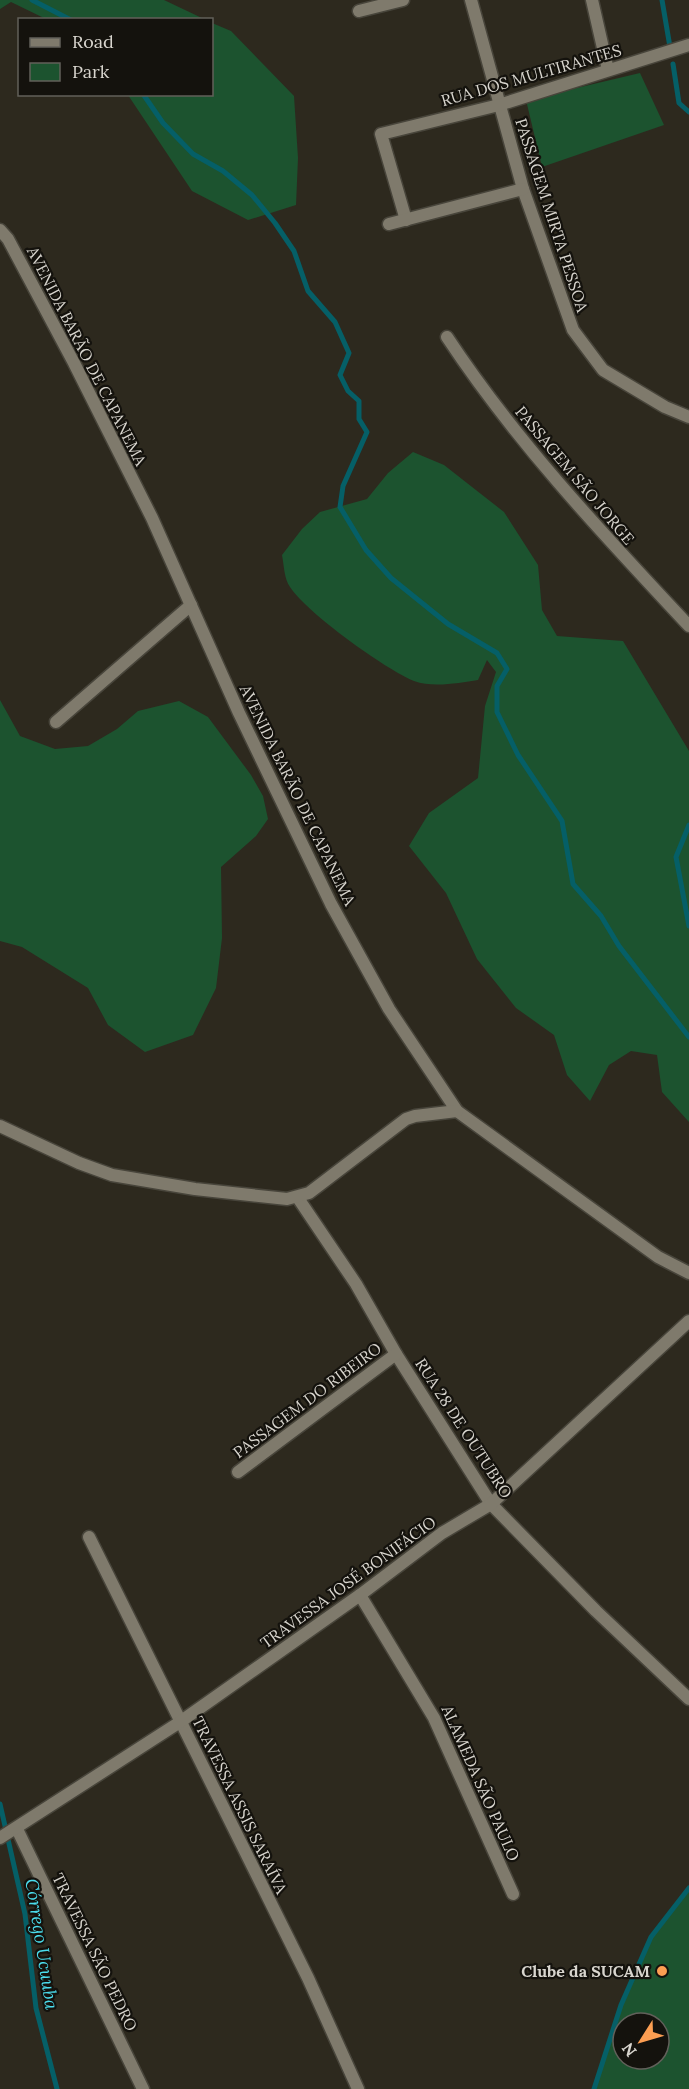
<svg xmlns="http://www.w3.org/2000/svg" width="689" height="2089" viewBox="0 0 689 2089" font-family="Lora,serif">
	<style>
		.green { fill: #1c532f; fill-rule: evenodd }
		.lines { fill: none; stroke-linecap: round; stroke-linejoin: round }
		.stream { stroke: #055f67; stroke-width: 5 }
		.minor-casing { stroke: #48453b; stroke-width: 15 }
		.tertiary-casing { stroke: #48453b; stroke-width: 15 }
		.minor { stroke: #7f7a6c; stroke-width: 12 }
		.tertiary { stroke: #7f7a6c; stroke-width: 12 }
		.poi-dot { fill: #fc9e52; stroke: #14120d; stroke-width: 2 }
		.labels { text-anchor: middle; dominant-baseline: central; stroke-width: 4.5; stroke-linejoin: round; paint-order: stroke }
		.street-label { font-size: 16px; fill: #d8d5ce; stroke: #14120d }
		.poi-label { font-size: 16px; font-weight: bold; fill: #d8d5ce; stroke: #14120d; text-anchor: end }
		.water-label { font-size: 18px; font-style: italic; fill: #4bdded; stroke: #14120d }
	</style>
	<rect width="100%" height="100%" fill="#2d291e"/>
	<g class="green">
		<polygon points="0,0 164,0 204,19 46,19 11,2 0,9"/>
		<polygon points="212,23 231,31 294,96 298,158 296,205 248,220 192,191 128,95 212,94"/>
		<polygon points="640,73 664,125 542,167 526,100"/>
		<path d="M413,452L444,465L504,512L538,565L542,610L557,636L623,641L689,751V1122L662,1092L657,1055L631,1051L609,1065L590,1101L567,1075L554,1035L516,1008L477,959L446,893L409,846L429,813L478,778L485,706L496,672L487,660L478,680C459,683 433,688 414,681C385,669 307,613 290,587C284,579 284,565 282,555L302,529L320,512L367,499L388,473Z"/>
		<polygon points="0,700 20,736 55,749 88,746 117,729 138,711 179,701 208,717 251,775 263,796 268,819 256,836 221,867 222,938 216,988 193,1035 145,1052 108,1025 88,988 22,947 0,941"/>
		<path d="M689,1888V2089H594L621,2005L651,1937ZM623,2023H659V2059H623Z"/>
	</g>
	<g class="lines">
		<g class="stream">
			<polyline points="32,0 71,20"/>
			<polyline points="662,0 670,47"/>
			<polyline points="673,64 679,103 689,112"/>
			<polyline points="143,94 163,123 193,154 223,171 252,195 275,223 294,251 308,291 335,322 349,353 340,375 348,391 359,401 359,419 367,432 343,486 340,507 366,550 391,578 448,624 497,653 507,669 497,686 497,712 518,755 562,821 573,884 601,916 619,946 689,1037"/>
			<polyline points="689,825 676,857 689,926"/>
			<polyline points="0,1804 25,1914 36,2008 57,2089"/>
			<polyline points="594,2089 621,2005 651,1937 689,1888"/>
		</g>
		<defs>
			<g id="minor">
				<polyline points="471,0 523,189 573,330 603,370 665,407 689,417"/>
				<polyline points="592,0 608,70"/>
				<polyline points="359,11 403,0"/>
				<polyline points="406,220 381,134 499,105 689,45"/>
				<polyline points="389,224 523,189"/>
				<path d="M447,337C517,443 603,534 689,626"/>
				<polyline points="56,722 191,605"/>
				<polyline points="298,1198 356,1284 396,1354 491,1504 596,1611 689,1699"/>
				<polyline points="238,1472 396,1354"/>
				<polyline points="89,1537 308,1978 358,2089"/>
				<polyline points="360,1595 434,1718 513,1894"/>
				<polyline points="17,1829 143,2089"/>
				<polyline points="0,1838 180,1722 360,1595 442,1533 491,1504 689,1321"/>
			</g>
			<g id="tertiary">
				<polyline points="0,230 8,239 74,363 152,518 239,713 331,904 389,1009 457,1111 658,1257 689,1273"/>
				<polyline points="0,1126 79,1163 112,1175 195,1189 287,1199 309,1193 406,1119 415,1116 457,1111"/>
			</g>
		</defs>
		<use href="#minor" class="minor-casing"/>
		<use href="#tertiary" class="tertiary-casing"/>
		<use href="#minor" class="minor"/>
		<use href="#tertiary" class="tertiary"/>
	</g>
	<circle class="poi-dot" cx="662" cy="1971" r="6"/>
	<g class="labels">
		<g class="street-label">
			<text transform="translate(531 75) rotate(-16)">RUA DOS MULTIRANTES</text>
			<text transform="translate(552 215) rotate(72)">PASSAGEM MIRTA PESSOA</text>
			<text transform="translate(87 356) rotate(63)">AVENIDA BARÃO DE CAPANEMA</text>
			<text transform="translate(575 475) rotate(50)">PASSAGEM SÃO JORGE</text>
			<text transform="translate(298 795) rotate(64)">AVENIDA BARÃO DE CAPANEMA</text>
			<text transform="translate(307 1400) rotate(-37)">PASSAGEM DO RIBEIRO</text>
			<text transform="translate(464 1428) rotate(57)">RUA 28 DE OUTUBRO</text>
			<text transform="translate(348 1582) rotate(-36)">TRAVESSA JOSÉ BONIFÁCIO</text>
			<text transform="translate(481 1783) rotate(66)">ALAMEDA SÃO PAULO</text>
			<text transform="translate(240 1805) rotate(64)">TRAVESSA ASSIS SARAÍVA</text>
			<text transform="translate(95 1952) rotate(64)">TRAVESSA SÃO PEDRO</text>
		</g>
		<g class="poi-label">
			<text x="650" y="1971">Clube da SUCAM</text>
		</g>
		<g class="water-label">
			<text transform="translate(42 1944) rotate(81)">Córrego Ucuuba</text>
		</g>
	</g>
	<rect x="18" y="18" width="195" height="78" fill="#14120d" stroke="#62605a" stroke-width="1.5"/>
	<rect x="30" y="38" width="30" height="9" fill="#7f7a6c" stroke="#62605a" stroke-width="1.5"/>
	<text x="72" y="48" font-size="18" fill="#d8d5ce">Road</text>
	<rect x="30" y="63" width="30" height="18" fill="#1c532f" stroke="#62605a" stroke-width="1.5"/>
	<text x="72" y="78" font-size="18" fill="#d8d5ce">Park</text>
	<g transform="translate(641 2041) rotate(233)"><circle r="28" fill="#14120d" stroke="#62605a" stroke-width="1.5"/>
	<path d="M0-4.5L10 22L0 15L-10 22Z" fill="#fc9e52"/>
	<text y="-9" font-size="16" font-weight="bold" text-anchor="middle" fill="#d8d5ce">N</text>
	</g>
</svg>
